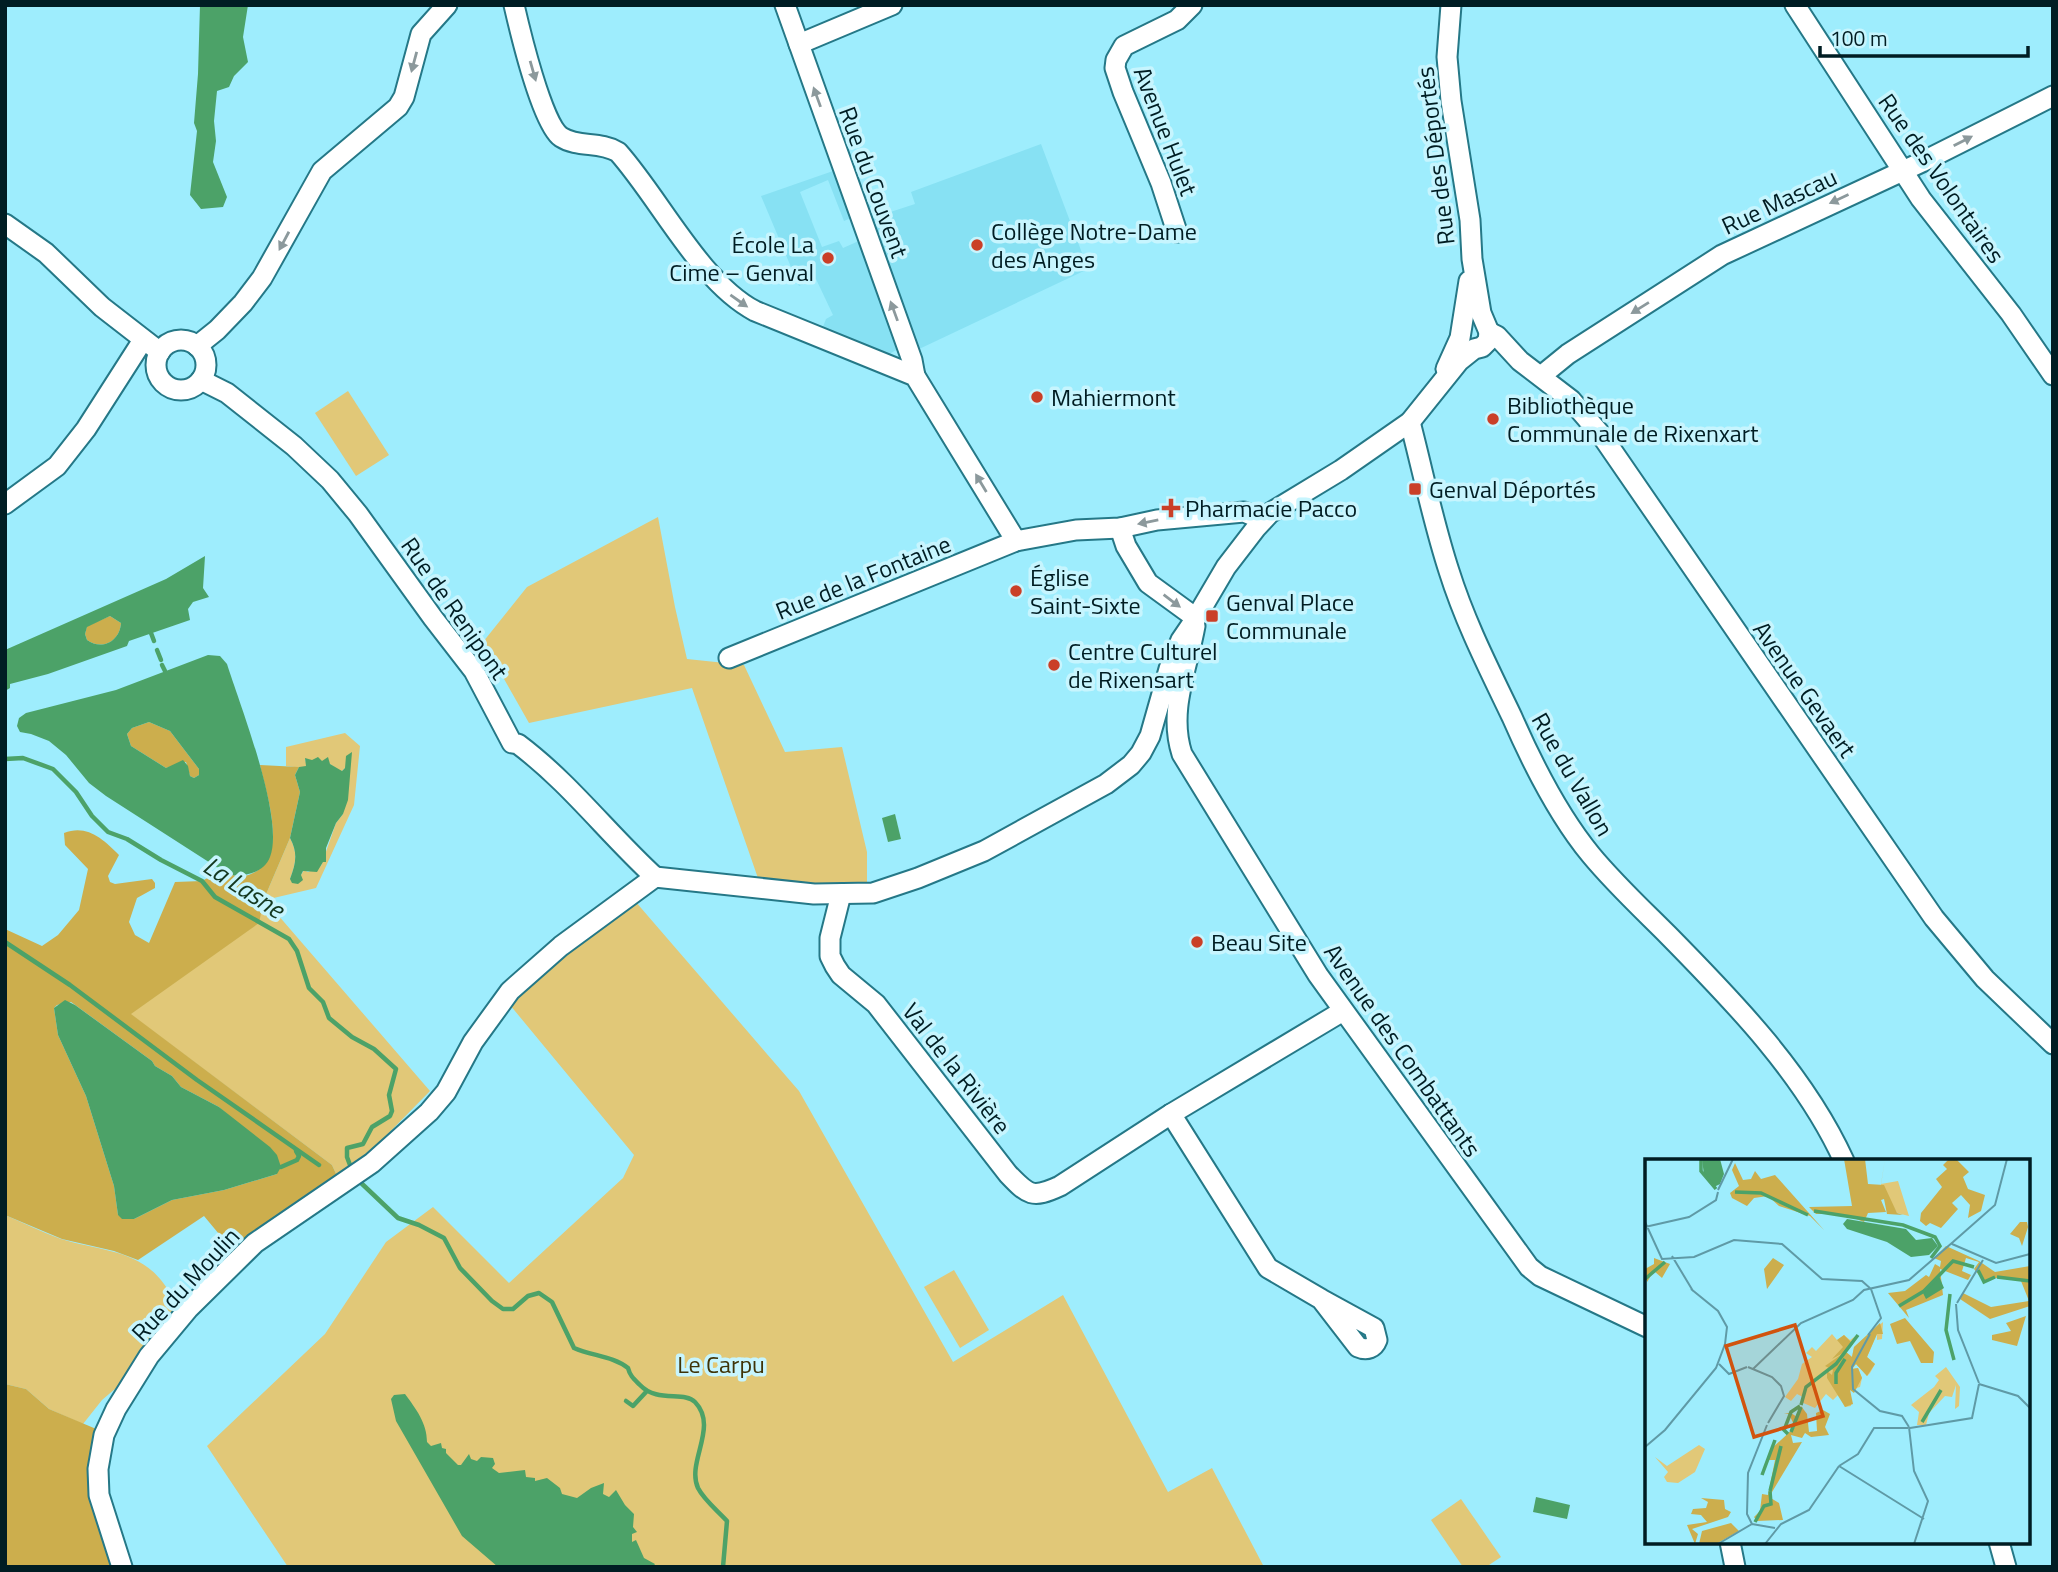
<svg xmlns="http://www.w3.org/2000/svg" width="2058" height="1572" viewBox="0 0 2058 1572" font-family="'Titillium Web',sans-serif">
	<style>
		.built { fill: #87e1f3 }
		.green { fill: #e1c878 }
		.forest { fill: #ccae4d; fill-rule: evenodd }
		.water { fill: #4ca268; fill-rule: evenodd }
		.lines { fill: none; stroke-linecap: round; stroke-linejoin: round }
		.stream { stroke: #4ca268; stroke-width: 4.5 }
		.minor-casing { stroke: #257887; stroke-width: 23 }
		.minor { stroke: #fff; stroke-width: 19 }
		.oneway { fill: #8c999c }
		.poi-dot { fill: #ca3f27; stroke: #c7f5fe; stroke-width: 2.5 }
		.labels { text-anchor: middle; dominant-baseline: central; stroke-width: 7; stroke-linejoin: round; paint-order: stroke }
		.street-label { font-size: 24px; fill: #001d23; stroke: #c7f5fe }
		.poi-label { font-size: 24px; fill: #001d23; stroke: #c7f5fe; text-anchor: start }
		.park-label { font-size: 24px; fill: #3f3307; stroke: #c7f5fe }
		.water-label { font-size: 26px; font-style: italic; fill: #143820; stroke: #c7f5fe }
		.inset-river { fill: none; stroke: #4ca268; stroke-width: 3.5 }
		.inset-road { fill: none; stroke: #5f9aa6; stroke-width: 2 }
		.view { fill: #d1530e; fill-opacity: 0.15; stroke: #d1530e; stroke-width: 3.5 }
		.inset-edge { fill: none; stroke: #001d23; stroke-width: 3.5 }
	</style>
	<rect width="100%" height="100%" fill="#9eedfd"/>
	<g class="built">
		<polygon points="1041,144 1088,269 917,350 866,220 915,204 911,192"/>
		<polygon points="833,171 851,218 844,221 828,180 800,192 822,247 839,241 843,248 861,240 903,346 886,356 821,332 826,319 833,315 816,279 799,286 761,196"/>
	</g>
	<g class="green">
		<polygon points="348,391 389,455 356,476 315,413"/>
		<polygon points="658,517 675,607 687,659 744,665 785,752 842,747 867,852 867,883 820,887 760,884 692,688 529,723 483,642 527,587"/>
		<path d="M345,733L360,746L354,805L316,888L265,900L430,1091L374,1148L337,1176L332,1165L130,1014L258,923L264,899L290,838C298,853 296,863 290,879L301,875L304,870L308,872L321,866L336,823L343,814L345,768L341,772L330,764L305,759L307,766L303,768L286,766V747Z"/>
		<polygon points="635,901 799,1091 953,1362 1063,1295 1168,1492 1212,1468 1264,1567 288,1567 207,1446 325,1334 386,1242 433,1207 509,1283 623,1178 634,1155 510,1005 547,967"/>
		<path d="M5,1215C24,1223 42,1232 61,1239C99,1251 139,1249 164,1284C170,1292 175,1298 176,1308L122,1383L102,1400L83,1424L49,1409L26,1389L5,1384Z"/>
		<polygon points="954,1270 989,1330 960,1348 924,1287"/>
		<polygon points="1461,1499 1501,1557 1486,1567 1463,1567 1431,1520"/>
	</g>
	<g class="forest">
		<path d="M110,616L121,623C120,641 102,651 87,640L85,634L87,626Z"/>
		<polygon points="149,722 170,731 199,769 199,775 194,778 190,776 186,762 166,768 131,746 127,734 132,728"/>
		<path d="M260,765L299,767L295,775L300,792L290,838L264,899L259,923L131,1014L332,1165L337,1176L234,1252L204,1216L138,1260L114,1251L62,1239L5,1215V929L42,946L58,935L79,910L88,869L65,845L64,833C87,824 103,839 119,855L108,876L110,882L115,884L152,879L155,883V888L137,898L129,922L135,935L149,943L175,882L202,881L222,870C231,876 242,879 253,873C289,857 266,793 260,765ZM71,1002L152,1061L155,1066L172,1076L181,1087L219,1107L236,1122L277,1174L224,1190L172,1200L134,1219L118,1215L114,1186L86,1096L58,1035L54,1008L57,1005Z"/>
		<polygon points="5,1384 26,1389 49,1409 108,1434 102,1512 113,1567 5,1567"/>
	</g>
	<g class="water">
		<polygon points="200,5 248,5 243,37 248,62 234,76 229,87 217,91 214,121 216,141 213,162 227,197 223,207 201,209 190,195 197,131 194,123 198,74"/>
		<path d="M205,556L203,588L209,597L193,602L188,609L190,620L129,641L127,646L48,674L10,684V688L5,691V650L166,579ZM110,616L121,623C120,641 102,651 87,640L85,634L87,627Z"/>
		<path d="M208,655L220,656L227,664C240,705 285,819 270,857C264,873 244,877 229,875L106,796L89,783L66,755L49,741L31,734L20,732L17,726L19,718L26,713L116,690ZM149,722L170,731L199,769V775L194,778L190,776L188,766L183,760L166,768L131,746L127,734L132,728Z"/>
		<path d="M352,752L348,800L343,814L336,823L326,848V862H323L317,872L303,871L301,875L303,880L298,884L292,883L290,879C296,863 298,853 290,838L300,792L295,775L299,767L306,766L305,758L312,760L318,757L322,761L328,757L330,764L342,771L345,768L346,756Z"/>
		<polygon points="895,814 901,839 888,842 882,818"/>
		<polygon points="65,1000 75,1005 152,1061 155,1066 172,1076 181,1087 219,1107 270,1147 277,1155 281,1167 277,1174 224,1190 172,1200 134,1219 122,1219 118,1215 114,1186 86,1096 58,1035 54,1008"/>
		<path d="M405,1394C416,1409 427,1423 427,1442L431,1446L441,1443L442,1448L446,1449V1453L458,1465H461L469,1454L471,1459L477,1461L481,1457L493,1458L495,1464L492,1468L499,1473L525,1470L526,1477L535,1478V1481L547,1478L560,1488L562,1494L577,1498L591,1488L604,1483L603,1494L609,1497L616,1490L625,1505L634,1514L633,1527L637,1532L632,1534V1542L636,1540L644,1558L655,1564L653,1567H498L462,1536L396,1421L391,1399L394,1395Z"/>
		<polygon points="1536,1497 1570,1505 1567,1519 1533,1512"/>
	</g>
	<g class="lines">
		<g class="stream">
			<polyline points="151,633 154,641"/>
			<polyline points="157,650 161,660"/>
			<polyline points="162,665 165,671"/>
			<polyline points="5,759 23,758 53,769 76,792 92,816 108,832 127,839 161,860 202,881 215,897 289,939 297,951 309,988 323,1002 329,1018 352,1037 374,1049 396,1069 389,1095 392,1111 390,1116 372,1127 363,1144 347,1148 347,1157 350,1165"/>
			<polyline points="5,942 70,985 197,1080 319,1165"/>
			<polyline points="281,1167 297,1160 299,1156 296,1151"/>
			<path d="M359,1181L398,1218L419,1225L444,1238L460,1268L492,1301L503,1309H513L528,1296L539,1293L552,1302L574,1348C592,1356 613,1356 628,1368C630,1376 634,1379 640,1385C657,1403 684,1391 695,1402C719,1427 686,1462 698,1488C704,1500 718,1511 727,1521L723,1567"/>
			<polyline points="626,1401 633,1406 646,1392"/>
		</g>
		<defs>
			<g id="minor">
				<path d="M514,5C520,31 542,124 561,137C578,148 600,141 618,152C660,199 700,282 755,311L915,376L1016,541"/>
				<polyline points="785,5 912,360 915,376"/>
				<polyline points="1795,5 1921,199 2011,314 2053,375"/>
				<polyline points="799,44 892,5"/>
				<polyline points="5,224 46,253 102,307 160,352"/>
				<polyline points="1177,232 1161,183 1123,92 1115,68 1116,60 1124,46 1177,20 1192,5"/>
				<polyline points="1489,332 1497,336 1520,361 1571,400 1602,436 1934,918 1985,979 2053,1044"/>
				<circle cx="181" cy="365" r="25"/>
				<polyline points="197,346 217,330 243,303 262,278 322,171 398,107 404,97 421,34 447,5"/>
				<polyline points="1446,369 1460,338 1469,281"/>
				<polyline points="1541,376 1568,354 1722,255 1922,162 2053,96"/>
				<path d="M201,380L227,393L294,446L330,480L358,514L433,618L474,671L512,743L518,744C570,783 608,834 655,877"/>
				<path d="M1410,422C1423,472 1433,522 1449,571C1465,622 1489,669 1512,717C1533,765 1558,815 1591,855C1615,884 1642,909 1668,935C1734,1002 1805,1075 1844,1161"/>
				<polyline points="5,504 57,466 86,429 143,340"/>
				<polyline points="1120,528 1126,546 1148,583 1196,618"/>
				<path d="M1195,626C1187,670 1168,711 1182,754L1318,975L1529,1267L1540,1276L1647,1327"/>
				<polyline points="729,658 1016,541 1076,530 1120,528 1157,520 1244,512 1263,520"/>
				<path d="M841,894L830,938V956L835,966L841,975L876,1004L1008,1174C1028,1195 1032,1199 1060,1186L1171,1114L1343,1011"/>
				<path d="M1171,1114L1268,1268L1321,1299L1358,1347C1367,1351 1374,1348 1377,1340L1374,1328L1321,1299"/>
				<polyline points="1730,1542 1735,1567"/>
				<polyline points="1999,1542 2006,1567"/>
				<polyline points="122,1567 99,1495 98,1469 104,1435 116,1409 149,1356 189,1308 255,1243 372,1163 429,1112 446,1092 473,1042 510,991 561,946 655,877 814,894 873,893 918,878 984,851 1106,784 1131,765 1141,753 1150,736 1169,669 1181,640 1196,618 1226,567 1256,528 1270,513 1341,470 1410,422 1459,361 1474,349 1482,347 1488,341 1489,332 1481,313 1472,259 1470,220 1451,101 1447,57 1451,5"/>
			</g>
		</defs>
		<use href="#minor" class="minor-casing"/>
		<use href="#minor" class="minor"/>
	</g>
	<defs><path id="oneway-solid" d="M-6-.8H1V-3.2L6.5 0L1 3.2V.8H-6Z" transform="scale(1.75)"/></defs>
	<g class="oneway">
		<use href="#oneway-solid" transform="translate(414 62) rotate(105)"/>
		<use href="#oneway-solid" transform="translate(533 71) rotate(74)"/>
		<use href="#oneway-solid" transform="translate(817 97) rotate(-110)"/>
		<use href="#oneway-solid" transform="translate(1963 141) rotate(-27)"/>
		<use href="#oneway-solid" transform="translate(1839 199) rotate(155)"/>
		<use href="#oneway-solid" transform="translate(284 241) rotate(118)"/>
		<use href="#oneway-solid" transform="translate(739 301) rotate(35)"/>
		<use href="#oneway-solid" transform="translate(1640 308) rotate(148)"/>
		<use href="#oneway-solid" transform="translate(894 311) rotate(-110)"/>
		<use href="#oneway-solid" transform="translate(981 483) rotate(-121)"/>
		<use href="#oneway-solid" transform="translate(1148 522) rotate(169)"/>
		<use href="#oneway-solid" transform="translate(1172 601) rotate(37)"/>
	</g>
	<g class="poi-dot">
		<circle cx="977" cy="245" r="7"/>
		<circle cx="828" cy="258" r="7"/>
		<circle cx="1037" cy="397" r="7"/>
		<circle cx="1493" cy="419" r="7"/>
		<rect x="1408" y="482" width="14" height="14" rx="3.5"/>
		<path d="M1167.5 497.5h7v7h7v7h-7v7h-7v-7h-7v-7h7z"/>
		<circle cx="1016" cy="591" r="7"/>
		<rect x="1205" y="609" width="14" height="14" rx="3.5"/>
		<circle cx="1054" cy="665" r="7"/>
		<circle cx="1197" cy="942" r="7"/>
	</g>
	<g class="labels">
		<g class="street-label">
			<text transform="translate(1166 131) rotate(69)">Avenue Hulet</text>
			<text transform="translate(1435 156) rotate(-97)">Rue des Déportés</text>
			<text transform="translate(1942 178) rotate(55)">Rue des Volontaires</text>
			<text transform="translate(874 182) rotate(70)">Rue du Couvent</text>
			<text transform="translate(1779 201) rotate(-25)">Rue Mascau</text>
			<text transform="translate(863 577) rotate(-22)">Rue de la Fontaine</text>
			<text transform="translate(455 608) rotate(55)">Rue de Renipont</text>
			<text transform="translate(1805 689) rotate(55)">Avenue Gevaert</text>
			<text transform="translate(1573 774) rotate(60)">Rue du Vallon</text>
			<text transform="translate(1403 1050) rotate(55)">Avenue des Combattants</text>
			<text transform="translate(957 1068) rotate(52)">Val de la Rivière</text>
			<text transform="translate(185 1284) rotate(-47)">Rue du Moulin</text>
		</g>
		<g class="poi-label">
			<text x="991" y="231">Collège Notre-Dame<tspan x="991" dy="28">des Anges</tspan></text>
			<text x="814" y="244" text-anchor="end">École La<tspan x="814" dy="28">Cime – Genval</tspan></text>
			<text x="1051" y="397">Mahiermont</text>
			<text x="1507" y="405">Bibliothèque<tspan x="1507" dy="28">Communale de Rixenxart</tspan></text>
			<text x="1429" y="489">Genval Déportés</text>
			<text x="1185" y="508">Pharmacie Pacco</text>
			<text x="1030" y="577">Église<tspan x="1030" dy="28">Saint-Sixte</tspan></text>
			<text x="1226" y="602">Genval Place<tspan x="1226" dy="28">Communale</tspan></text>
			<text x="1068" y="651">Centre Culturel<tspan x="1068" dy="28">de Rixensart</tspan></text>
			<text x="1211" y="942">Beau Site</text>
		</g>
		<g class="park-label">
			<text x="721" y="1364">Le Carpu</text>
		</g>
		<g class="water-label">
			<text transform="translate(244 887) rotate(33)">La Lasne</text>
		</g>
	</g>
	<g transform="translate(1645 1159)">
		<rect width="385" height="385" fill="#9eedfd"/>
		<path d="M240,0L236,25L253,22L264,57L252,54L236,26ZM238,163L237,180L232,181V175L222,198L230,205L225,214L222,217L211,205L207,210L213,209L217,219L215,228L205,231L206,247L200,248L194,235L188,241L181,235L170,249L156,243L158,238L152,235L146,242L140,238L153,220L157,205L167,198L161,194L167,188L171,192L187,175L192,181L199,176L205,181L212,176L201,193L207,198L209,188ZM301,208L315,228L314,247L310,250L311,226L307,238L300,237L284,254L281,266H272L274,253L266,246L289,228L294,221L290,217ZM54,286L60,290L50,313L33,324L22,323L19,318L23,313L10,298L22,307Z" fill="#e1c878"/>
		<path d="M199,0H220L223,25L239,26L252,54L258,56L242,55L239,40L236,41L241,53L223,54L219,63L198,55H171L164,48L207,47ZM304,0H311L324,13L318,18L323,30L340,36L336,52L323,59L325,46L316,36L307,44L313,50L296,69L285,64L281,67L275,62L276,54L297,28L291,20L302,10L298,6ZM90,4L98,21L106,20L110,12L116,20L130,16L179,71L165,57L134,47L123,37L109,39L102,47L87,39L85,34L94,27L87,11ZM375,63H382L383,68L377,87L374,79L365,75ZM301,87L334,102L350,113L385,107V147L345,160L315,140L318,134L346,148L384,142L376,122L355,118L339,122L329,110L334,103L321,99L317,112L326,116L323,121L295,110L298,136L261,151L264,159L243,134L260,132L281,116L284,118L290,105L295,108L296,102L289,99ZM9,99L25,105L17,119L9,112L2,123L0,110L9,105ZM128,99L139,106L122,130L119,110ZM381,157L372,187L347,181V176L366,172L361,164ZM260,159L289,193L288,204H276L265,182L252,185L245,165ZM235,164L238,175H232L222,198L230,205L222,217L211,205L207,210L213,209L217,219L209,234L205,231L208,245L200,248L182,219V212L187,216L188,211L180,207L200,193L187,200L198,188L192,181L199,176L208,185L201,193L207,198L209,188ZM156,247L162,255L164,273L172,272L171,254L178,251L185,255L180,268L184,276L166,278L160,274L157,279L146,276L148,284L157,283L124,338L134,344L138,361L112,362L109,358L115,352L117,335L123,336L130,301H122L125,291L150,268L144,255L139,254H146L152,258ZM56,339L79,341L80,350L86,353L83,358L47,370L53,375L50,385L42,366L62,363L56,356L46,355L48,350L61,349L63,343ZM86,364L94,372L71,385H54L57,372Z" fill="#ccae4d"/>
		<path d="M57,0H75L79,15L75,25L69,28L59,16ZM202,60L261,70L271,81L287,79L293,87L284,96L266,98L242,83L202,70L198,65ZM294,117L299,129L281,140L278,134Z" fill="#4ca268"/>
		<path class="inset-river" d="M56,0V12L71,30M90,33L116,34L163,56M169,52L258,66L290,78L295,87L286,99M333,111L339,123L350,118M352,118L385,122M0,120L20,103M305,135L301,171L309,201M254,147L279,132L308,102L329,108M191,225V214L200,200M156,246L161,228L191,205L213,176M277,263L296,231M146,273L156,248M143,275L139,271L146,253L155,247M117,316L130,281M125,332L136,287M110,363L119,347L126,345L125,332"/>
		<path class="inset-road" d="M73,31L88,0M0,63L17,100L49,98L89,81L137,85L177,120L217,122L226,130L236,159L223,176M0,68L44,58L71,41L73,33M308,83L350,46L362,0M307,85L351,104L385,95M27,97L48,132M312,144L338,101M311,145L313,171L334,224M225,175L207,208L208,230L235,252L257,257L264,268M74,205L84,215L102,208M103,208L127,218L136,227L139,237L123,264M108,210L156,164L208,141L219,131L264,121L308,83M334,225L373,237L385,249M264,268L269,312L283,342L269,385M265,269L327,259L334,225M0,288L20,271L71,209L80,185L82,168L73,152L46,130M194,307L279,360M194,307L213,295L229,269H263M107,365L102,355L103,314L122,266M107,365L130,369M73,385L107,365M120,385L136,365L164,351L194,307"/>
		<path class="view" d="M150,166L178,257L109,278L81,187Z"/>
		<rect width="385" height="385" class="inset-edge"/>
	</g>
	<rect width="2058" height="1572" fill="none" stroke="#001d23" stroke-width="14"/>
	<path d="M1820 46v10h208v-10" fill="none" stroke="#001d23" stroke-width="3.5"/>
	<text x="1830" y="46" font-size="21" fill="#001d23" stroke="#c7f5fe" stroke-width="5" paint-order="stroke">100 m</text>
</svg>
